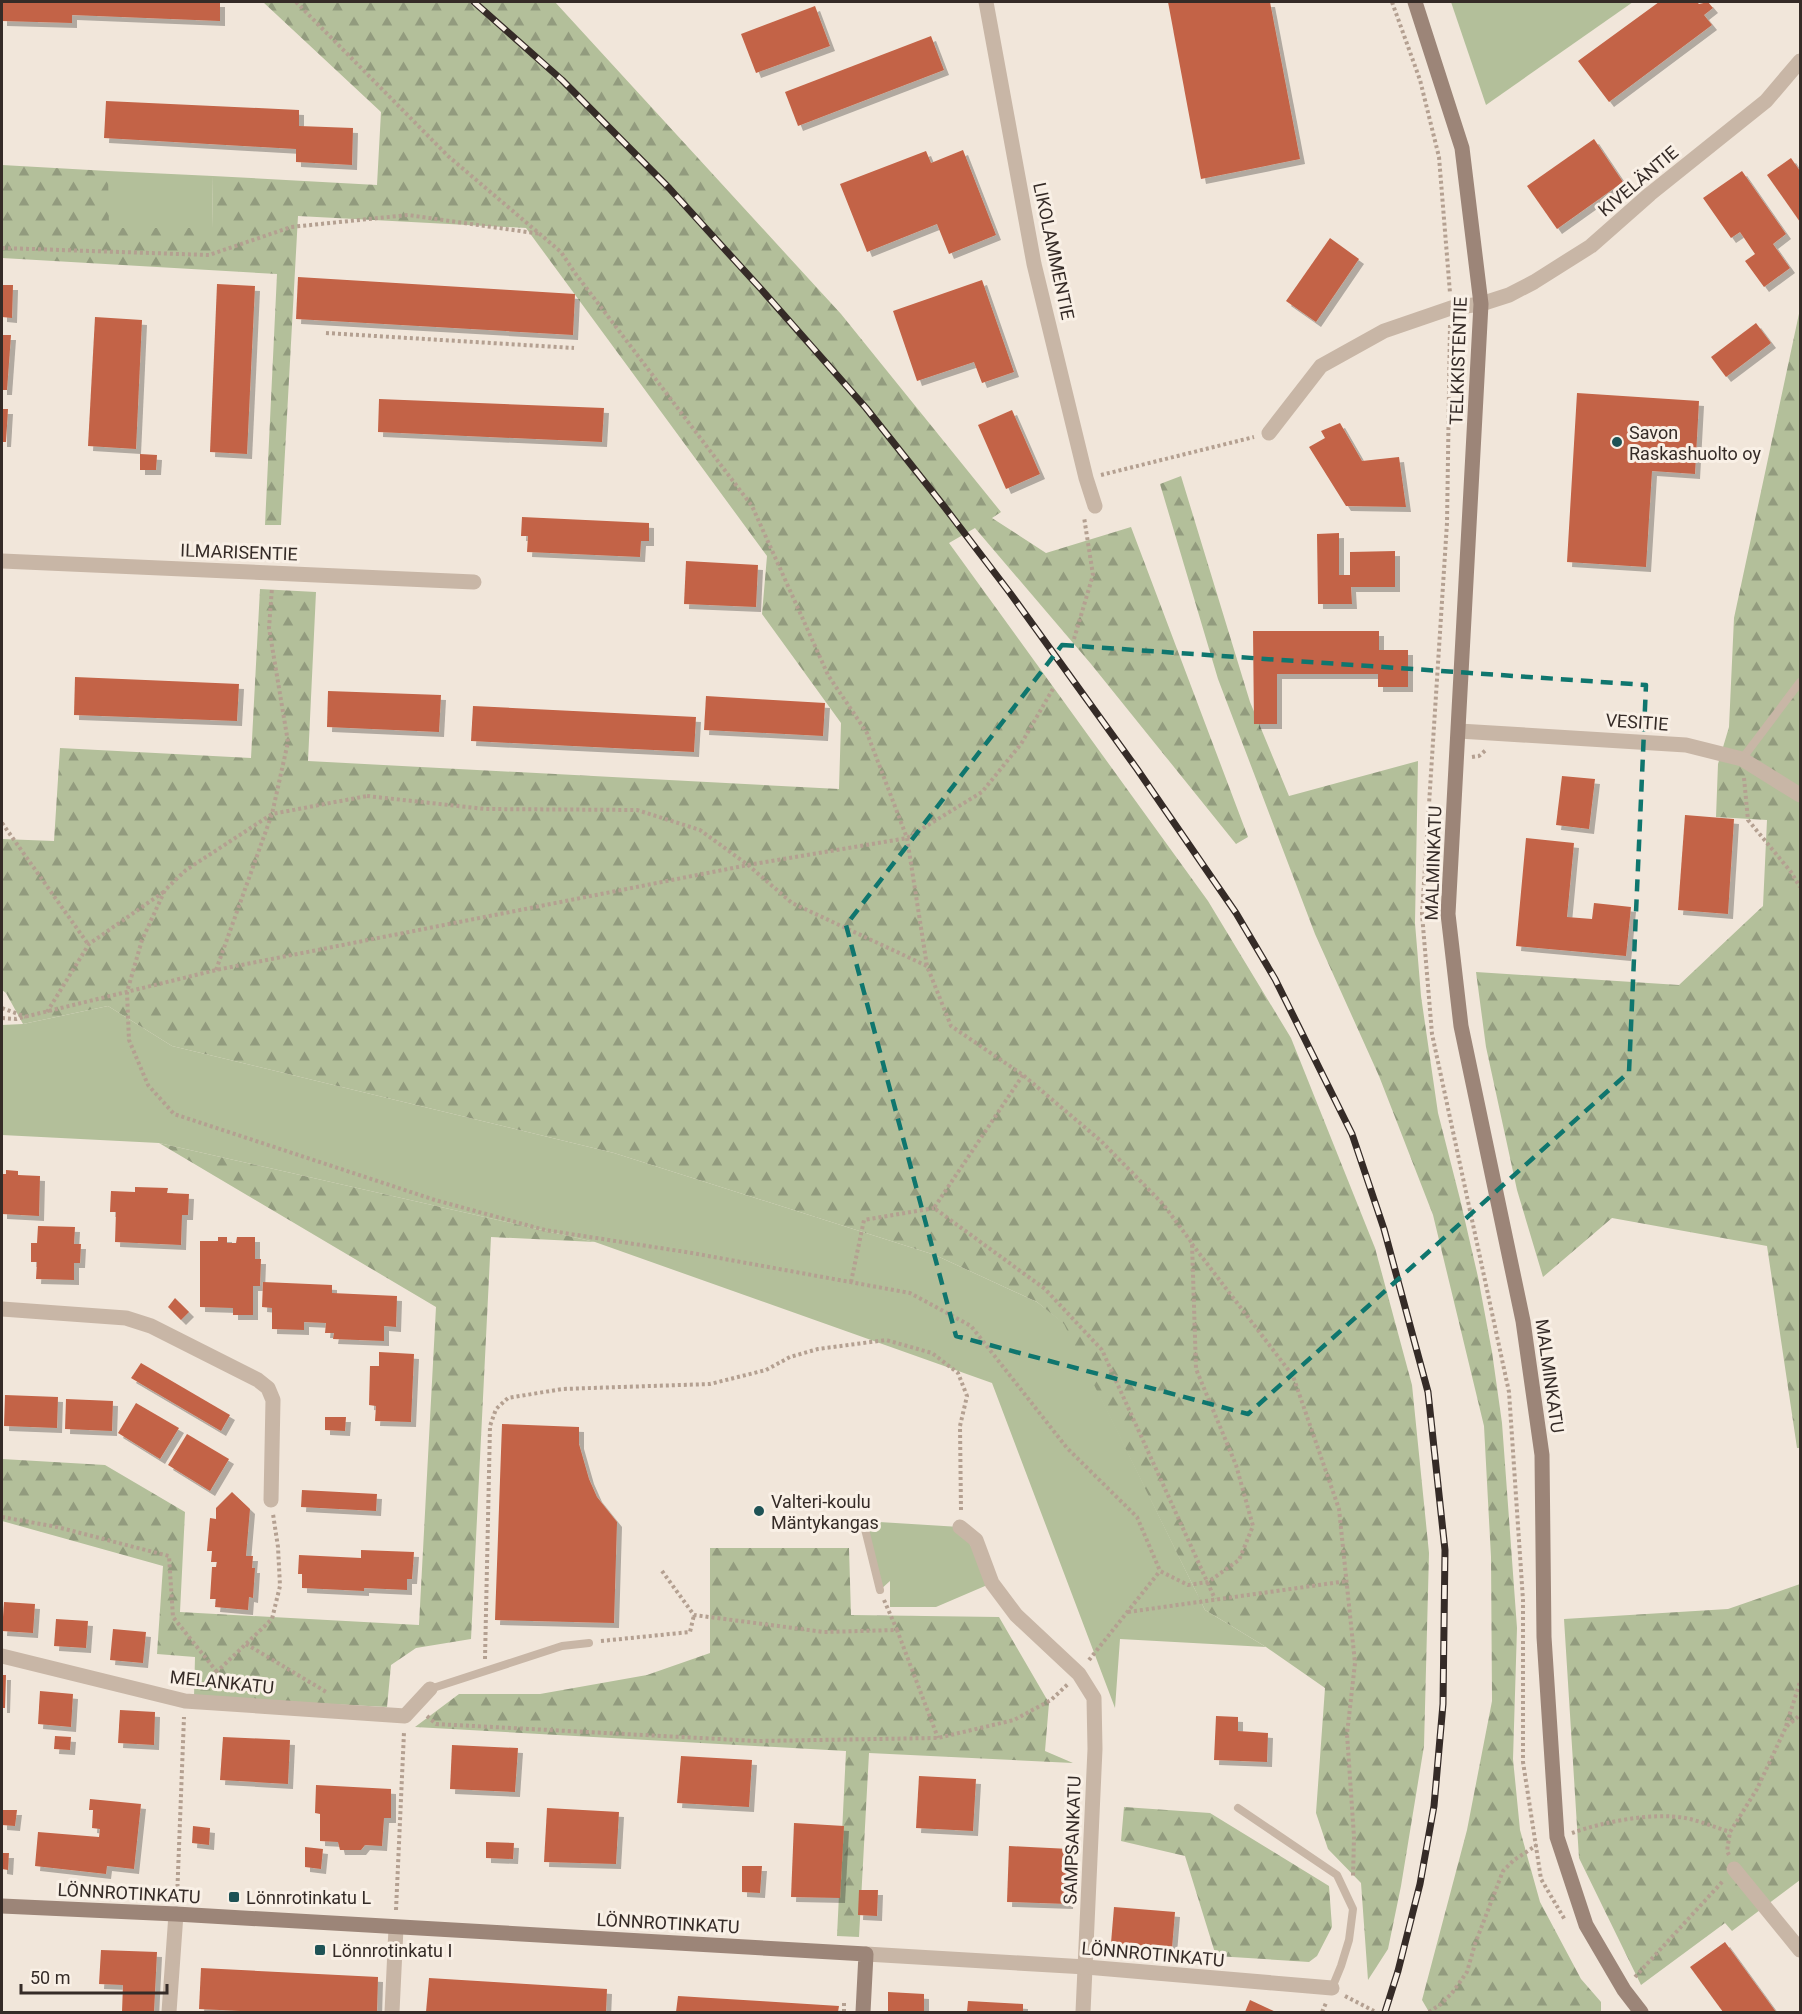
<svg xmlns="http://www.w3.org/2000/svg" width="1802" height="2014" viewBox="0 0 1802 2014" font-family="Roboto,sans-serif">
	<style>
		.green { fill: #b3bf9a }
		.forest { fill: url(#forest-firs) }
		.building { fill: #c36346; filter: url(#shadow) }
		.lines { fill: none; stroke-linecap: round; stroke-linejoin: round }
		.path { stroke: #b4a091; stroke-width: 4; stroke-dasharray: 3 3; stroke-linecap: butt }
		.lane { stroke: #c8b6a6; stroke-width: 8 }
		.street { stroke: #c8b6a6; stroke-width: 15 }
		.secondary { stroke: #9c8578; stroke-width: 15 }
		.rail-casing { stroke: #352b27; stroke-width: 7 }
		.rail { stroke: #f9f0e6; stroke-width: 4.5; stroke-dasharray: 14; stroke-linecap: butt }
		.marked { fill: none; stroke: #0f766e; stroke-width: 4.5; stroke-dasharray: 12 8; stroke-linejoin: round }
		.poi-dot { fill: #1e5255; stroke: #f9f0e6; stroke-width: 2 }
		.labels { text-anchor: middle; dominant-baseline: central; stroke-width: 6; stroke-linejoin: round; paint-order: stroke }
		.street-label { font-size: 18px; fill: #352b27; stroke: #f9f0e6 }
		.poi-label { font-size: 18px; fill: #352b27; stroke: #f9f0e6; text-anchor: start }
	</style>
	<defs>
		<pattern id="forest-firs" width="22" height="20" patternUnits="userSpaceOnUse" patternTransform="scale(1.5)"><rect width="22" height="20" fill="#b3bf9a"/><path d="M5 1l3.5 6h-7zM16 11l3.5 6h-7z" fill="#929b7e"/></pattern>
		<filter id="shadow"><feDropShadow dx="5" dy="5" stdDeviation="0" flood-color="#0004"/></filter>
	</defs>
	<rect width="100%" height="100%" fill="#f1e6da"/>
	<g class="green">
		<polygon points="1451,2 1633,2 1486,105"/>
		<polygon points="108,171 213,176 212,228 108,228"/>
		<polygon points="108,1006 172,1046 614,1153 935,1255 1037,1302 1065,1324 1205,1610 1266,1647 1120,1639 1115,1708 992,1383 595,1242 159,1143 2,1135 2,1025 23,1024"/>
		<polygon points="863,1521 960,1527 992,1583 936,1607 890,1607 890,1581 880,1590"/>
	</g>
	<g class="forest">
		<polygon points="263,2 555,2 841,314 1001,512 992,518 1046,553 1131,527 1248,837 1236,844 1091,664 975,528 949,543 1208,901 1291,1038 1375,1248 1412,1385 1429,1553 1424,1746 1401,1886 1388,1949 1368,1980 1361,1883 1328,1849 1316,1813 1325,1688 1266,1647 1205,1610 1064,1324 1037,1302 935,1255 614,1153 172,1046 108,1006 23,1024 6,993 2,990 2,839 54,841 60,748 251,758 260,589 316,592 308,761 839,789 841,723 762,614 767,556 526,228 298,216 281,525 265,525 277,274 2,258 2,165 108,171 109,228 212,228 213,176 377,185 381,112"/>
		<polygon points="1800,309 1800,1448 1797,1448 1767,1246 1612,1218 1543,1277 1517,1190 1486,1047 1476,972 1679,985 1763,906 1767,820 1716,817 1718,764 1729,727 1734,618"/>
		<polygon points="1181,476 1250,702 1289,796 1418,761 1415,923 1421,996 1438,1113 1460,1199 1478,1277 1492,1352 1502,1423 1517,1628 1513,1759 1520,1830 1540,1902 1581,1979 1601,2002 1601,2012 1429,2012 1422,2000 1467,1830 1492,1701 1491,1557 1484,1426 1433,1215 1379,1076 1315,934 1218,679 1160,484"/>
		<polygon points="159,1143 595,1242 491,1237 471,1639 416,1648 391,1665 387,1707 194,1697 195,1657 157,1654 163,1566 2,1521 2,1459 105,1465 185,1512 180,1612 419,1625 436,1307"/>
		<polygon points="710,1548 849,1548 851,1615 999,1617 1049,1703 1045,1751 1073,1763 869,1753 859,1937 837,1936 846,1751 415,1727 459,1694 540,1694 647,1675 710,1653"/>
		<polygon points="1800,1584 1800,1880 1732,1931 1725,1923 1641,1985 1579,1858 1564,1619 1728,1609"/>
		<polygon points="1124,1807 1210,1813 1329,1886 1332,1927 1317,1956 1309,1962 1216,1956 1185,1856 1121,1841"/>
	</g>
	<g class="building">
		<polygon points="2,2 220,2 220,21 72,15 72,23 2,21"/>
		<polygon points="1168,2 1270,2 1300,159 1201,179"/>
		<polygon points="1659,2 1697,2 1699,4 1708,2 1713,8 1704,15 1712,25 1609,102 1578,61"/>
		<polygon points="815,6 830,46 756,73 741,34"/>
		<polygon points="931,36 944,70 798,126 785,92"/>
		<polygon points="106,101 299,110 299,126 353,128 352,165 296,162 296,149 104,138"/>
		<polygon points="1594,139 1623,182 1557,229 1527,186"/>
		<polygon points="963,150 996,235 949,254 937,224 867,252 840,184 926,151 931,163"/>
		<polygon points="1791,158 1800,171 1800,222 1767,175"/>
		<polygon points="1742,171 1786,234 1773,244 1790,268 1764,287 1745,261 1755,254 1740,232 1731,238 1703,198"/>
		<polygon points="1330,238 1359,259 1316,322 1286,301"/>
		<polygon points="298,277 575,294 573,335 296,319"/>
		<polygon points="982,280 1014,372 982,383 974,362 917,381 893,311"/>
		<polygon points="217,284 255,286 247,454 210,452"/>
		<polygon points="2,285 13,285 12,318 2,317"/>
		<polygon points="95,317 142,320 136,449 88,446"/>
		<polygon points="1756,323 1771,343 1726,377 1711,357"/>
		<polygon points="2,335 11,335 7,390 2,390"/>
		<polygon points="1577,393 1699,401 1695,474 1652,471 1646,567 1567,562"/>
		<polygon points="379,399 604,408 602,442 378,432"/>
		<polygon points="2,409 8,409 6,442 2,442"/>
		<polygon points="1012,410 1040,474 1006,489 978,425"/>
		<polygon points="1340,423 1362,461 1399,457 1406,507 1346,506 1309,447 1325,438 1321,431"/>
		<polygon points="140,454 157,455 156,470 140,470"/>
		<polygon points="522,517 649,523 649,541 641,541 640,557 527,552 528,536 521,536"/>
		<polygon points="1339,533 1339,575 1350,575 1350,552 1395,551 1395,587 1351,587 1352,604 1318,604 1317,534"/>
		<polygon points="686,561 758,565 756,607 684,604"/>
		<polygon points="1253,631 1379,631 1379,650 1408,650 1408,687 1378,687 1378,674 1277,674 1277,724 1254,724"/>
		<polygon points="75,677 239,684 237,721 74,715"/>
		<polygon points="328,691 441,695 439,732 327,727"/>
		<polygon points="706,696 825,703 823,736 704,730"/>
		<polygon points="473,706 696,717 694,752 471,741"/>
		<polygon points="1562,776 1595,779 1589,829 1556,825"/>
		<polygon points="1685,815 1734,819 1728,914 1678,910"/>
		<polygon points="1526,838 1574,843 1567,917 1592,919 1594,903 1631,907 1626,956 1516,946"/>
		<polygon points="6,1170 18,1171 18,1175 40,1176 39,1216 2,1214 2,1174 6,1174"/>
		<polygon points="135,1187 168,1188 167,1193 189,1194 188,1215 182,1215 181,1245 115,1242 116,1212 110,1212 111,1191 135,1192"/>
		<polygon points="38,1226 75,1227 74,1244 81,1244 80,1263 74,1263 74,1280 36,1279 37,1262 31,1262 31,1243 37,1243"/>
		<polygon points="218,1237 227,1237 227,1243 236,1243 237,1237 255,1237 255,1259 261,1259 260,1286 253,1286 253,1315 233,1315 233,1308 200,1307 200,1241 218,1241"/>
		<polygon points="263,1282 332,1285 332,1293 397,1296 396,1327 384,1326 384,1341 333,1339 334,1333 325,1333 326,1323 304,1322 304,1330 272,1329 272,1308 262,1307"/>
		<polygon points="175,1298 189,1312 181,1320 168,1307"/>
		<polygon points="379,1352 414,1354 411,1422 375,1421 376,1406 369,1405 370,1366 379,1366"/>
		<polygon points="141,1363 230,1415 221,1431 131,1378"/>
		<polygon points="5,1395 58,1397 57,1428 4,1426"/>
		<polygon points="66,1399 113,1401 112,1431 65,1429"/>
		<polygon points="136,1403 179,1428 160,1459 118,1433"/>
		<polygon points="325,1417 346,1417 345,1431 325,1430"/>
		<polygon points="502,1424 579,1427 579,1444 589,1479 597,1497 617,1522 614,1623 495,1620"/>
		<polygon points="187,1434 229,1459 210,1491 168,1465"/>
		<polygon points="302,1490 377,1494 376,1511 301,1507"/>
		<polygon points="232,1492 250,1509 246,1556 253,1556 252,1568 255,1568 253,1598 249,1597 248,1610 215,1607 216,1599 210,1599 212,1567 216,1567 217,1562 211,1562 212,1551 207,1551 210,1518 216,1519 216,1508"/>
		<polygon points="361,1550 414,1552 412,1579 407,1579 407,1590 364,1588 364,1591 302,1588 302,1574 298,1574 299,1555 361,1558"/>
		<polygon points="4,1602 35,1604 33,1633 2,1631"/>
		<polygon points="56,1619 88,1621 86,1648 54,1646"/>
		<polygon points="113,1629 146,1632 143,1663 110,1660"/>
		<polygon points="2,1675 6,1675 5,1708 2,1708"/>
		<polygon points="40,1691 73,1694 71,1727 38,1724"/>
		<polygon points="120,1710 155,1712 154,1745 118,1743"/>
		<polygon points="1216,1716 1238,1717 1238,1731 1268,1733 1267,1762 1214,1760"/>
		<polygon points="55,1736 71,1737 70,1750 54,1749"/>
		<polygon points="223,1737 290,1740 288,1784 220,1780"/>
		<polygon points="452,1745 518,1748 515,1792 450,1789"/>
		<polygon points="681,1756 752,1760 749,1807 677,1803"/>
		<polygon points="919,1776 976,1779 973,1831 916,1828"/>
		<polygon points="316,1785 391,1789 391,1818 384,1818 382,1846 365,1845 361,1850 340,1850 338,1842 320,1841 320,1814 315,1813"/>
		<polygon points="90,1799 141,1804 134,1869 107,1866 106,1874 35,1866 38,1832 99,1837 100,1829 92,1828 93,1810 89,1810"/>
		<polygon points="547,1808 619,1812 616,1864 544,1862"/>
		<polygon points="2,1810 17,1810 15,1826 2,1825"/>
		<polygon points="794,1823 844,1826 840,1898 791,1897"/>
		<polygon points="193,1826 210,1828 209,1845 192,1843"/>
		<polygon points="486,1842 514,1843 513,1859 486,1858"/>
		<polygon points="1009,1846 1070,1849 1068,1904 1007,1902"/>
		<polygon points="305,1847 323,1849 321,1869 305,1867"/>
		<polygon points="2,1853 9,1853 8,1870 2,1869"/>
		<polygon points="742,1866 762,1866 760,1893 742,1892"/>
		<polygon points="859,1890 878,1890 877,1916 858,1915"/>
		<polygon points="1114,1907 1175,1912 1172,1948 1111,1943"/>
		<polygon points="1725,1942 1776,2012 1723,2012 1690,1967"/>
		<polygon points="101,1950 157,1952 154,2012 122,2012 123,1985 99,1984"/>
		<polygon points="201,1968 378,1977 377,2012 264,2012 199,2009"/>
		<polygon points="429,1978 607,1989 606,2012 426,2012"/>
		<polygon points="888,1992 924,1994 924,2012 888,2012"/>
		<polygon points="678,1996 839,2006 838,2012 676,2012"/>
		<polygon points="1250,2000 1276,2012 1245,2012"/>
		<polygon points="968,2001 1023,2004 1023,2012 967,2012"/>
	</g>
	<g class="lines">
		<g class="path">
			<polyline points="296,2 448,156 561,252 575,273 752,506 828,675 867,733 907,838 927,966"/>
			<polyline points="1392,2 1420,80 1439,157 1450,293"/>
			<polyline points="2,248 209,255 291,227 408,215 541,234"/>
			<polyline points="1450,325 1447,523 1422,914 1432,1034 1509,1392 1523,1600 1523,1762 1541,1879 1565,1920"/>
			<polyline points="326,333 574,348"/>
			<polyline points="1101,475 1254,437"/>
			<polyline points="1074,639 1093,575 1084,517"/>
			<polyline points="1472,757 1479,756 1486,750"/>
			<polyline points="1744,778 1748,820 1791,872 1800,887"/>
			<polygon points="367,796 485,809 637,810 700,830 748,865 792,903 927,966 951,1026 1023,1075 1101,1141 1163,1204 1192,1243 1196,1369 1236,1465 1253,1526 1239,1560 1208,1582 1188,1585 1160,1571 1137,1517 1067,1448 971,1326 910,1293 692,1253 545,1230 435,1200 174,1114 148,1085 129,1040 127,992 142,940 165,890 186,870 272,814"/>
			<polyline points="2,823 88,944"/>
			<polyline points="216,970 272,814 288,742 269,628 272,588"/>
			<polyline points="2,1008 26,1017"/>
			<polyline points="47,1012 89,944 165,891"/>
			<polyline points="2,1018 16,1019 216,970 748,865 907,838 982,792 1021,744 1054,687"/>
			<polyline points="1023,1075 934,1208 1045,1289 1102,1350 1215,1599"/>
			<polyline points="1192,1244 1293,1376 1339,1509 1355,1663 1347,1734 1354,1837 1353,1877"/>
			<polyline points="851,1282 864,1220 934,1208"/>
			<polyline points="2,1517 57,1527 169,1556 173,1617 217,1672"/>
			<polyline points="662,1571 694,1615 824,1632 897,1630 938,1738"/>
			<polyline points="884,1600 897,1630"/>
			<polyline points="1128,1612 1347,1581"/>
			<polyline points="601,1641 690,1632 694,1615"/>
			<polyline points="246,1644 328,1693"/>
			<polyline points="485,1659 490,1426 496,1409 508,1398 562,1389 710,1384 766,1370 790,1357 818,1349 886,1340 932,1353 958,1373 967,1396 960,1426 961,1511"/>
			<polyline points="1089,1660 1160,1571"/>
			<polyline points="203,1685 272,1619 280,1586 278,1547 273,1514"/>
			<polyline points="427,1716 436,1724 757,1741 938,1738 1014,1720 1051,1700 1068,1684"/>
			<polyline points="1786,1726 1800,1682"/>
			<path d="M1572,1833C1603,1822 1652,1812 1685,1818C1700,1821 1715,1827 1730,1832"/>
			<polyline points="1729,1855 1727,1851 1730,1832 1757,1789 1786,1727 1800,1715"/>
			<polyline points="177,1899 184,1717"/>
			<polyline points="396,1910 404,1732"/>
			<polyline points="1635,1977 1723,1881"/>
			<polyline points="1345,1996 1374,2011"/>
			<polyline points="844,2012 844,2001"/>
			<polyline points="1322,2012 1326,2003"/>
			<polyline points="1429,2012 1441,2004 1452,1993 1467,1972 1475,1944 1503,1871 1514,1860 1537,1845"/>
		</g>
		<g class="lane">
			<polyline points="1742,759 1800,682"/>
			<polyline points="863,1521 880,1590"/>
			<polyline points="430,1689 562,1646 589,1643"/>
			<polyline points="1238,1808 1337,1875 1353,1909 1349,1940 1341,1966 1332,1988"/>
		</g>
		<g class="street">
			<polyline points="986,2 1034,264 1086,478 1095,506"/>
			<polyline points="1269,433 1321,366 1384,331 1451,308 1481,304 1509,295 1534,282 1591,246 1650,194 1766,101 1800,61"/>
			<polyline points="2,561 474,582"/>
			<polyline points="1459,731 1686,745 1742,759 1800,795"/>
			<polyline points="2,1309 126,1318 151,1326 258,1380 268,1388 273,1400 271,1500"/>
			<polyline points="960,1527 976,1540 992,1583 1016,1615 1079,1674 1094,1698 1095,1749 1083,2012"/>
			<polyline points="2,1656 185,1701 405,1716 430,1689"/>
			<polyline points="1734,1869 1800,1950"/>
			<polyline points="866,1954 1086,1967 1332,1988"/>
			<polyline points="169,2012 176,1914"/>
			<polyline points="392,2012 396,1928"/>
		</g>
		<g class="secondary">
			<polyline points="1415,2 1462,148 1481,304 1448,914 1461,1026 1523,1321 1542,1455 1544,1637 1557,1837 1586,1925 1624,1990 1641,2012"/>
			<polyline points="2,1906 176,1914 866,1954 863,2012"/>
		</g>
		<defs>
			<polyline id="rail" points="474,2 562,80 669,188 761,289 866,408 943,505 1010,593 1137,769 1236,913 1275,979 1352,1134 1384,1229 1428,1392 1445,1550 1443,1704 1434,1806 1420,1884 1398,1971 1385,2012"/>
		</defs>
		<use href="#rail" class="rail-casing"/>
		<use href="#rail" class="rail"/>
	</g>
	<path class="marked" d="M1062,645L1646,685L1629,1072L1248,1414L956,1336L846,925Z"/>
	<g class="poi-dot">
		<circle cx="1617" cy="442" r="6"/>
		<circle cx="759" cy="1511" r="6"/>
		<rect x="228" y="1891" width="12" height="12" rx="3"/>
		<rect x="314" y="1944" width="12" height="12" rx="3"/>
	</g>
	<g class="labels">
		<g class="street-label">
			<text transform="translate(1638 181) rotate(-40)">KIVELÄNTIE</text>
			<text transform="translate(1054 251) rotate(78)">LIKOLAMMENTIE</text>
			<text transform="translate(1458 361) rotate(-88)">TELKKISTENTIE</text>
			<text transform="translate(239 552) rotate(2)">ILMARISENTIE</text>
			<text transform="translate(1637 722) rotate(4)">VESITIE</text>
			<text transform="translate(1433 863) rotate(-88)">MALMINKATU</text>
			<text transform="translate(1550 1376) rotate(82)">MALMINKATU</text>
			<text transform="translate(222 1682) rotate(6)">MELANKATU</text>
			<text transform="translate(1072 1840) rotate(-88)">SAMPSANKATU</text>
			<text transform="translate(129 1893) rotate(3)">LÖNNROTINKATU</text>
			<text transform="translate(668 1923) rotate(3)">LÖNNROTINKATU</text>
			<text transform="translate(1153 1954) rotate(5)">LÖNNROTINKATU</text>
		</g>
		<g class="poi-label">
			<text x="1629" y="432">Savon<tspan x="1629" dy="21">Raskashuolto oy</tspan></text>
			<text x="771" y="1501">Valteri-koulu<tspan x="771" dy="21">Mäntykangas</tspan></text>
			<text x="246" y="1897">Lönnrotinkatu L</text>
			<text x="332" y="1950">Lönnrotinkatu I</text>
		</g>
	</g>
	<rect width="1802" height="2014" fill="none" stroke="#352b27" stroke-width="6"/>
	<path d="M21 1984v9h146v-9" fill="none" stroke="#352b27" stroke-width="3"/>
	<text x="30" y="1984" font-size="18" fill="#352b27" stroke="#f9f0e6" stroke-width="4.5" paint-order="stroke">50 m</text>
</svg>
